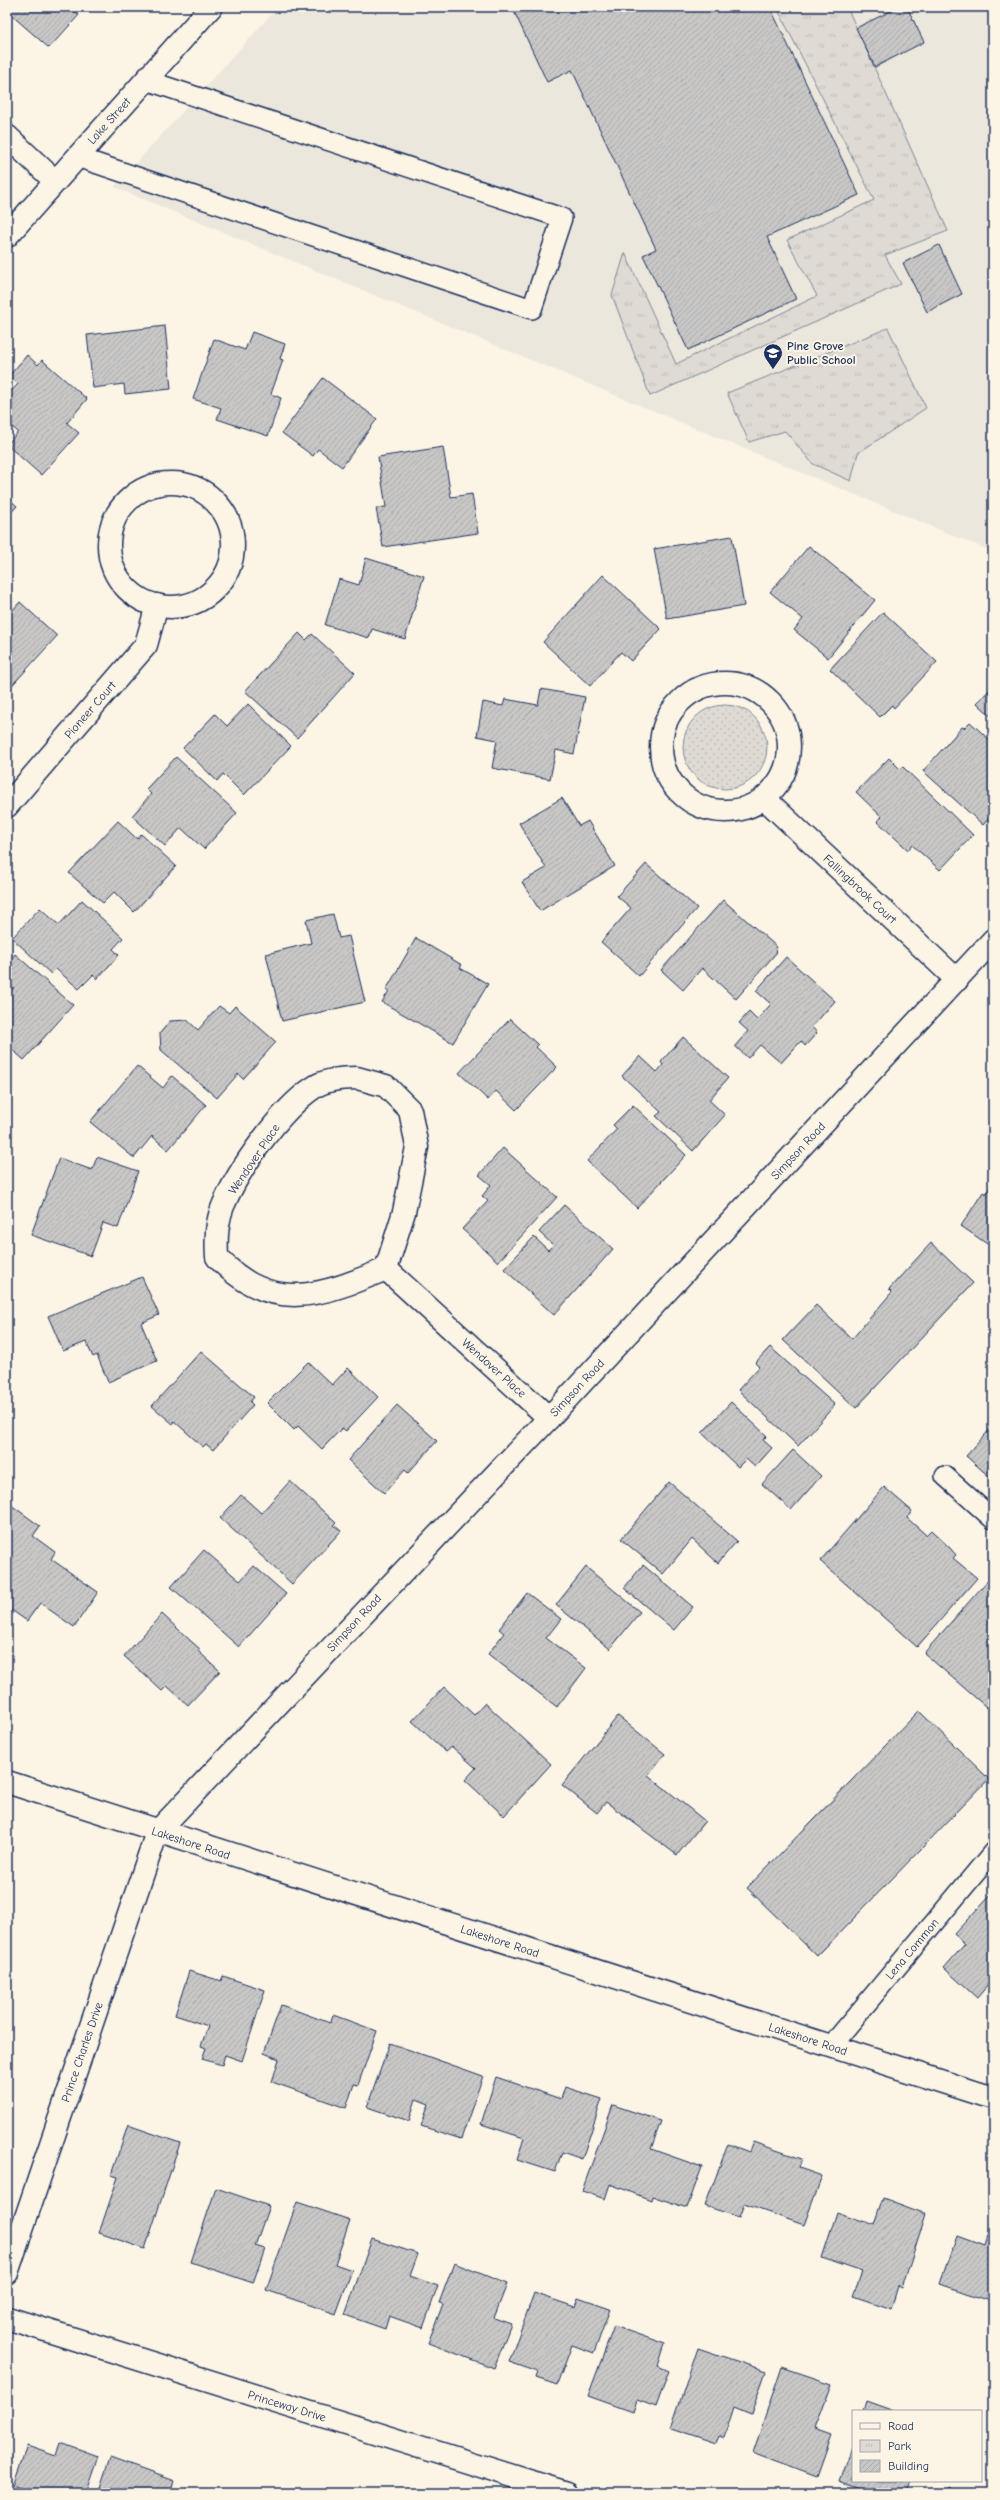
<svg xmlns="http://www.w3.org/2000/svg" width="1000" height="2500" viewBox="0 0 1000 2500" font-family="'Comic Neue',sans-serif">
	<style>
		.built { fill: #ece7dc }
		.grass { fill: url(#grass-dots); stroke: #7d8599 }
		.park { fill: url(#park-tufts); stroke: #7d8599 }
		.building { fill: url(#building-hatch); stroke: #1b2f5e }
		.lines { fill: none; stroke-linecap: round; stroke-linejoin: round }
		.service-casing { stroke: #1b2f5e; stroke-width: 22 }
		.minor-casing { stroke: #1b2f5e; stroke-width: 25 }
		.tertiary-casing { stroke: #1b2f5e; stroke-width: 25 }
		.secondary-casing { stroke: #1b2f5e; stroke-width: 25 }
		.service { stroke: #fcf5e5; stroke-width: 19 }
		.minor { stroke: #fcf5e5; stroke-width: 22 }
		.tertiary { stroke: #fcf5e5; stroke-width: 22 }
		.secondary { stroke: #fcf5e5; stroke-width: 22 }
		.labels { text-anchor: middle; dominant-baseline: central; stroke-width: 4; stroke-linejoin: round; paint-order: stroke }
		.street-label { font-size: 12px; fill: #1b2f5e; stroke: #fcf5e5 }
		.poi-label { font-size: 12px; font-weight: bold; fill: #1b2f5e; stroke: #fcf5e5; text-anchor: start }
	</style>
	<defs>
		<pattern id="grass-dots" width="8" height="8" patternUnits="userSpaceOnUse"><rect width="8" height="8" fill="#dfdbd4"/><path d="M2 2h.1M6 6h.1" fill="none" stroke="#bfbcb8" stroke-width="1.8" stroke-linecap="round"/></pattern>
		<pattern id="park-tufts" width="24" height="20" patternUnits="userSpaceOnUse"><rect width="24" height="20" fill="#dfdbd4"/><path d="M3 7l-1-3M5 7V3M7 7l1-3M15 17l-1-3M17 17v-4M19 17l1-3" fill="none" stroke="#bfbcb8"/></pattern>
		<pattern id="building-hatch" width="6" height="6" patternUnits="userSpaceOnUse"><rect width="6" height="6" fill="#c8c7c6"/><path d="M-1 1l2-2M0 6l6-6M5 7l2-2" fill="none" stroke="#ababac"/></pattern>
	</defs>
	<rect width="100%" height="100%" fill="#fcf5e5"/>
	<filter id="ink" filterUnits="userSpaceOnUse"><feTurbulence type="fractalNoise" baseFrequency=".025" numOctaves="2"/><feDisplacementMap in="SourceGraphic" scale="8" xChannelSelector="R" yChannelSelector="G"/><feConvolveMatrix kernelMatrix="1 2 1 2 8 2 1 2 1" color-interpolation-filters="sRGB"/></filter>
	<g filter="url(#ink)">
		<polygon class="built" points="278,7 993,7 993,552 114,187"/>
		<circle class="grass" cx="725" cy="747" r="42"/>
		<g class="park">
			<polygon points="847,7 948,231 885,255 901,284 650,396 612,295 625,253 676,364 817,296 787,240 874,200 777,8"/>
			<polygon points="888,328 926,408 858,453 851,481 813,464 785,431 749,442 727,393"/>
		</g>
		<g class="building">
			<polygon points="7,7 70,7 79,15 49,48 9,13 7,15"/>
			<polygon points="512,7 770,7 859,195 767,237 796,299 688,350 643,255 656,249 572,70 547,82"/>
			<polygon points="899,7 907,7 924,42 875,67 856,28"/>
			<polygon points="939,245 962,294 927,312 903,263"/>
			<polygon points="165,326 171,389 125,394 124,384 93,388 87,335"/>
			<polygon points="252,332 285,344 280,359 283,360 271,394 281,398 268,436 217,419 221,408 193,399 214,339 245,350"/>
			<polygon points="27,355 38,365 42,360 87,399 67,423 79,433 41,475 7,445 18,432 7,422 7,396 18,384 9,376"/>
			<polygon points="323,378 377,419 342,467 318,449 313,456 282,433"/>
			<polygon points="443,447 451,497 472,494 478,533 383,547 376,508 386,507 378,457"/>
			<polygon points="7,497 17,506 7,517"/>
			<polygon points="732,536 744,606 667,619 654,549"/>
			<polygon points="809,546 875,600 828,658 794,630 803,619 770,592"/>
			<polygon points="366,558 424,576 405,639 372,629 369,638 325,625 339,579 359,585"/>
			<polygon points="603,575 661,629 631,661 621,652 590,686 543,642"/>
			<polygon points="20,602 57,636 7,691 7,616"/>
			<polygon points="883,612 937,662 894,708 892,705 880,717 830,669"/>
			<polygon points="299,633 306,640 312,634 355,673 297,738 245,691"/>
			<polygon points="993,686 993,718 977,703"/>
			<polygon points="541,689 585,697 574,754 556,750 550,779 492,768 497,740 477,736 483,702 503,706 505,699 538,705"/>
			<polygon points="248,704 291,746 244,795 223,774 217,781 183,748 215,714 227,726"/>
			<polygon points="970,722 993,743 993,814 983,825 923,771 962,727 964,728"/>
			<polygon points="176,757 237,813 204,849 181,828 165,846 132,816 151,794 146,789"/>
			<polygon points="889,758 900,769 903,767 973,835 940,870 912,845 908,850 877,821 882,817 856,792"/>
			<polygon points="562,798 579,826 588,821 615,866 540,911 522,882 546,868 519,823"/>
			<polygon points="118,821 137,839 141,834 176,866 134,912 114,892 103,903 69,873"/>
			<polygon points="646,864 697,908 639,976 601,942 631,908 617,896"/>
			<polygon points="82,900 123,938 113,949 119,955 97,979 93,975 79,989 56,969 51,974 12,938 40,908 59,925"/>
			<polygon points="723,900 777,947 775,950 777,952 736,999 702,968 683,990 661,970"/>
			<polygon points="333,914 339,938 349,936 365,1002 282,1021 266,954 311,943 306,920"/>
			<polygon points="416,938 462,965 460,968 488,984 453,1043 382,1002 389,991 386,990"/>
			<polygon points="15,954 73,1005 24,1060 7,1045 7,993 14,988 7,982 7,963"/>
			<polygon points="786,957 835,1001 812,1027 817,1033 805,1046 801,1041 781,1063 760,1045 748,1058 735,1046 748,1031 739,1023 749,1012 757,1020 771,1004 756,991"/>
			<polygon points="219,1006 229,1013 235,1006 276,1042 243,1079 238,1074 217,1098 161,1050 160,1033 170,1021 187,1020 198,1030"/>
			<polygon points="510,1019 538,1045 536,1047 557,1067 516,1110 496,1091 488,1100 459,1073"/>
			<polygon points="683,1037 728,1078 709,1100 725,1115 693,1151 656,1116 661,1112 622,1076 640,1056 657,1072 663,1065 661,1062"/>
			<polygon points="137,1066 163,1088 172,1076 206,1105 168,1150 152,1136 134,1158 90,1122"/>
			<polygon points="633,1105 686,1155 637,1208 587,1161 617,1129 613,1125"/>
			<polygon points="503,1148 557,1197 498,1262 462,1229 488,1201 482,1196 491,1185 479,1175"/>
			<polygon points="97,1157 138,1171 118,1228 103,1223 91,1256 31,1235 59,1158 92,1170"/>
			<polygon points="993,1183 993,1248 961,1226 983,1192 986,1194"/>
			<polygon points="564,1205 613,1249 554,1315 504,1269 534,1237 548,1250 553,1245 539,1232"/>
			<polygon points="931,1243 973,1283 856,1408 783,1340 816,1305 852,1339 892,1292 889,1289"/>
			<polygon points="142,1277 159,1315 141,1323 157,1361 108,1382 97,1355 93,1357 86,1342 63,1351 48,1316"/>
			<polygon points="770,1347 835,1405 798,1446 738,1390 759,1367 755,1363"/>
			<polygon points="201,1351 254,1397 250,1402 253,1405 213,1450 206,1444 203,1447 174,1421 173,1424 152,1406"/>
			<polygon points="308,1362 332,1385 348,1368 378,1397 346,1431 342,1428 322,1449 298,1426 294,1430 267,1403"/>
			<polygon points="731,1402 767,1436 763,1440 772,1448 755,1467 746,1459 738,1467 702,1433"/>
			<polygon points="397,1405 437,1441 408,1473 405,1470 384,1493 348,1460"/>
			<polygon points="993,1426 993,1480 966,1456"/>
			<polygon points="793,1450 821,1476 791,1510 762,1484"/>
			<polygon points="290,1481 336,1523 334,1525 341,1531 292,1584 220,1518 241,1495 261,1513"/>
			<polygon points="669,1482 737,1541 718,1563 692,1539 663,1574 621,1539"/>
			<polygon points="884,1487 912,1511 907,1518 926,1535 931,1530 950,1548 956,1555 953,1558 977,1578 917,1647 820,1561"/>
			<polygon points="11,1505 40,1526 33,1536 55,1552 51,1559 98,1592 74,1627 40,1603 27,1621 7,1607 7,1576 11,1569 7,1566 7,1512"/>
			<polygon points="204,1550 240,1581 254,1566 286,1594 239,1647 171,1587"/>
			<polygon points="643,1565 693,1607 674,1630 624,1588"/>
			<polygon points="586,1567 640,1612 610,1649 556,1605"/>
			<polygon points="989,1579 993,1582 993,1713 924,1653"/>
			<polygon points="527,1593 561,1619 546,1638 586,1668 557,1707 488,1654 504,1633 499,1629"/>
			<polygon points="162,1614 193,1643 200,1649 198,1651 220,1671 188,1705 167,1686 162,1691 124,1656"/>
			<polygon points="444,1687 474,1715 485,1703 551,1764 504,1816 465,1780 476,1768 452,1747 446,1752 412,1721"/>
			<polygon points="919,1711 989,1779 817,1956 747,1888"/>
			<polygon points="618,1716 665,1754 648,1775 705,1821 677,1855 606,1802 597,1813 562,1785"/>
			<polygon points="993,1892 993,1979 977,1998 944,1968 965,1944 954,1934"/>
			<polygon points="189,1971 221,1981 223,1976 265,1990 242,2061 225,2055 222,2065 202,2059 206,2048 201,2046 208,2026 175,2015"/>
			<polygon points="281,2005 330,2023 333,2015 377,2031 358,2085 354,2084 346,2108 272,2082 279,2059 264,2053"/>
			<polygon points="390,2043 483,2076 461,2139 421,2126 429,2104 416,2099 409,2121 367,2107"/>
			<polygon points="496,2077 561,2099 565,2087 602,2099 582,2159 562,2152 555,2172 517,2160 524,2138 481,2124"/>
			<polygon points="613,2105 661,2121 651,2149 702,2167 687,2208 652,2196 651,2200 610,2184 605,2199 582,2191"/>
			<polygon points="128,2125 180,2143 145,2249 99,2233 118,2177 111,2175"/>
			<polygon points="753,2142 802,2159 799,2168 822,2176 804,2225 744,2204 739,2217 705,2206 728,2144 749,2152"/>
			<polygon points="216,2188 269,2206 255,2246 265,2249 253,2283 191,2262"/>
			<polygon points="883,2198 926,2214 902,2288 898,2286 891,2309 853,2296 862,2272 822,2258 837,2212 874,2225"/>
			<polygon points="297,2202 350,2220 335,2264 352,2270 336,2314 266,2290"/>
			<polygon points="989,2230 993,2231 993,2302 941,2284 957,2236 984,2246"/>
			<polygon points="372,2239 418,2254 410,2276 438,2286 423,2328 389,2316 385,2329 345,2315"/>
			<polygon points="454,2263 507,2284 494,2318 511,2324 494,2368 428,2343 443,2304 439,2303"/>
			<polygon points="534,2293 575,2307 578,2298 610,2309 594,2353 572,2345 557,2385 536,2378 538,2372 509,2362"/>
			<polygon points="614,2326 665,2344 658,2366 669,2371 656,2407 637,2400 633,2412 588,2396"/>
			<polygon points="698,2348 766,2371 751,2414 734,2407 724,2438 719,2436 716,2443 671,2428"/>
			<polygon points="782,2367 832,2384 815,2429 832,2435 817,2477 753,2453"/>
			<polygon points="867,2401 895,2411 864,2411"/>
			<polygon points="853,2441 853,2481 910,2481 906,2493 873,2493 839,2481"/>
			<polygon points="60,2442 98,2456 85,2493 35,2493 13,2485 27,2446 56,2456"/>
			<polygon points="110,2458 174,2481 170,2493 98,2493"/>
			<polygon points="949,2487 959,2493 946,2493"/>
		</g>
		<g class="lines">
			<defs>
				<g id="service">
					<polyline points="77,157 532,309 562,218 146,80"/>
					<polyline points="945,1476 993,1519"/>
					<polyline points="831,2046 993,1852"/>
				</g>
				<g id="minor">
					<polyline points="7,136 55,181"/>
					<circle cx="171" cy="545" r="62"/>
					<circle cx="725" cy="747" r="64"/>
					<polyline points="764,798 957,980"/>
					<polyline points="7,806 146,645 157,605"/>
					<path d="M357,1078L386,1086L410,1110L417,1147L404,1212L386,1269C321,1296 271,1315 217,1257C216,1240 216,1223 223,1206C238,1170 280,1110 313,1088C325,1079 343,1078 357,1078Z"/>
					<polyline points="386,1269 549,1418"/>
					<polyline points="7,2273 157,1832 549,1418 993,940"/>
					<polyline points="7,2318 567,2493"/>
				</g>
				<polyline id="tertiary" points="7,236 211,7"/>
				<polyline id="secondary" points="7,1782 993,2098"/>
			</defs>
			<use href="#service" class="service-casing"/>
			<use href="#minor" class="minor-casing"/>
			<use href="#tertiary" class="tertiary-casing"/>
			<use href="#secondary" class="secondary-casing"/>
			<use href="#service" class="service"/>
			<use href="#minor" class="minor"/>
			<use href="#tertiary" class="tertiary"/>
			<use href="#secondary" class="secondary"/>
		</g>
	</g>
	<defs>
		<symbol id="school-pin" viewBox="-11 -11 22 30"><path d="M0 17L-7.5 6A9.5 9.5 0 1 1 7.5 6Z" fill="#1b2f5e" stroke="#fcf5e5"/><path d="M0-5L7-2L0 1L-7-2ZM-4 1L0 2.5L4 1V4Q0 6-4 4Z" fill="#fff"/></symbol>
	</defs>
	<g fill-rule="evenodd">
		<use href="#school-pin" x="762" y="342" width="22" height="30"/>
	</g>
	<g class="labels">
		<g class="street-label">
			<text transform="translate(109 121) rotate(-48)">Lake Street</text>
			<text transform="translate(90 710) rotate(-49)">Pioneer Court</text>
			<text transform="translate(860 889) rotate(43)">Fallingbrook Court</text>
			<text transform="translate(798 1151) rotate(-47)">Simpson Road</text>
			<text transform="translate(254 1159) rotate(-56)">Wendover Place</text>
			<text transform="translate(494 1368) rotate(42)">Wendover Place</text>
			<text transform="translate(577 1388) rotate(-47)">Simpson Road</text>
			<text transform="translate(354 1623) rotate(-47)">Simpson Road</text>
			<text transform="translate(191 1843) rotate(18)">Lakeshore Road</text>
			<text transform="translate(500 1941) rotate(18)">Lakeshore Road</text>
			<text transform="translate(912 1949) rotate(-50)">Lena Common</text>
			<text transform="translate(808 2039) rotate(18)">Lakeshore Road</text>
			<text transform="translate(82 2052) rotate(-71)">Prince Charles Drive</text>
			<text transform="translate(287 2406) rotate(17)">Princeway Drive</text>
		</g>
		<g class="poi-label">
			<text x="787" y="346">Pine Grove<tspan x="787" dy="14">Public School</tspan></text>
		</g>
	</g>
	<rect width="1000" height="2500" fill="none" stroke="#fcf5e5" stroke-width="24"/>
	<rect x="12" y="12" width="976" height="2476" fill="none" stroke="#1b2f5e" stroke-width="1.5" filter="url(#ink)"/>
	<rect x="852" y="2410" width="130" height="72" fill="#fcf5e5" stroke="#a2a6af"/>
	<rect x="860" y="2423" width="20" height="6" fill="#fcf5e5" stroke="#a2a6af"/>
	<text x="888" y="2430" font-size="12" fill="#1b2f5e">Road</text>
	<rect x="860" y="2440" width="20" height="12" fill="url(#park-tufts)" stroke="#a2a6af"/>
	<text x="888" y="2450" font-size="12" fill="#1b2f5e">Park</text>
	<rect x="860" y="2460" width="20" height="12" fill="url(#building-hatch)" stroke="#a2a6af"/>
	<text x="888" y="2470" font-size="12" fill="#1b2f5e">Building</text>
</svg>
